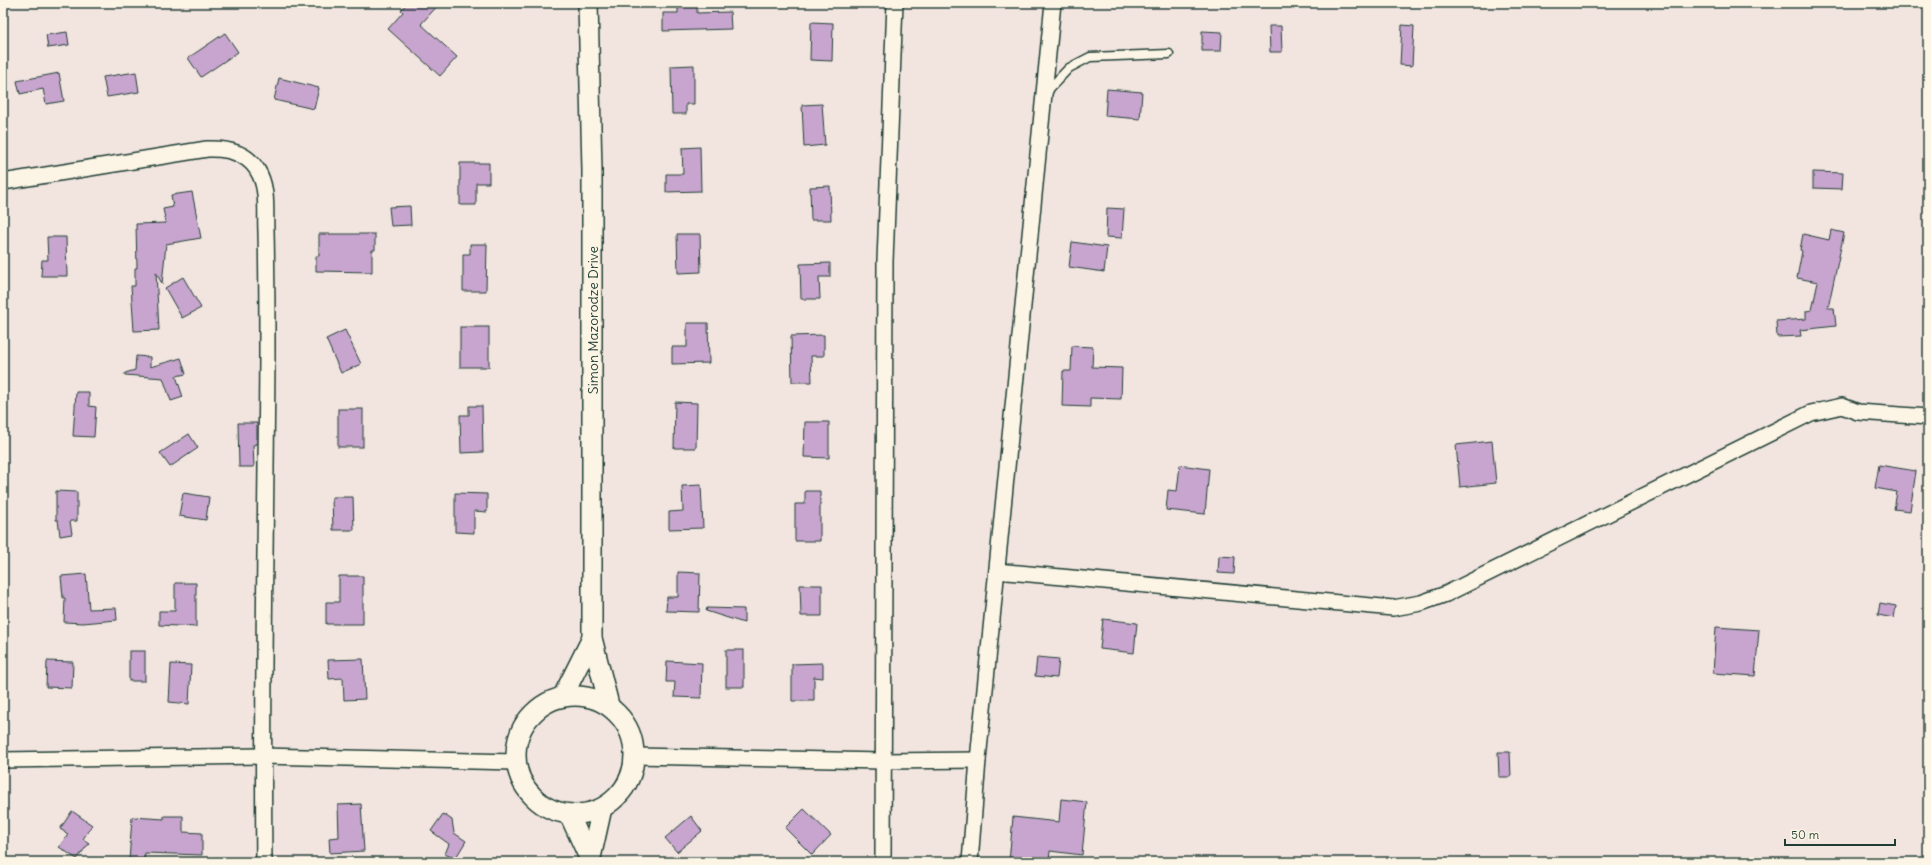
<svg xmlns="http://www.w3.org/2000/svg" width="1931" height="865" viewBox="0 0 1931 865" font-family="Delius,sans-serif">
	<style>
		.building { fill: #c8a5ce; stroke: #1f3d34 }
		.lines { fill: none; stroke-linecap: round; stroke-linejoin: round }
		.service-casing { stroke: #1f3d34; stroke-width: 11 }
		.minor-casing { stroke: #1f3d34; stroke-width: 18 }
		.tertiary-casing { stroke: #1f3d34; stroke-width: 22 }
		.service { stroke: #fcf5e5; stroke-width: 8 }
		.minor { stroke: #fcf5e5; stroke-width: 15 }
		.tertiary { stroke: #fcf5e5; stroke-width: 19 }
		.labels { text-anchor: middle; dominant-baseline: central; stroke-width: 3; stroke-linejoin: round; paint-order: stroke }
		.street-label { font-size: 14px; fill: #1f3d34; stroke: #fcf5e5 }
	</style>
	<rect width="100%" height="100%" fill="#f2e5e0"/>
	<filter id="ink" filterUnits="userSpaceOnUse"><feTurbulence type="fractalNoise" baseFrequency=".025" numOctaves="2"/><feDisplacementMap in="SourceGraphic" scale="8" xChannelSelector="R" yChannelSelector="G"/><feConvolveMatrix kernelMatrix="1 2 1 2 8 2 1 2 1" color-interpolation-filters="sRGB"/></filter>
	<g filter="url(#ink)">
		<g class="building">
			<polygon points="407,3 440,3 421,24 457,57 440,76 388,29 403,12 401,10"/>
			<polygon points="678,3 697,3 697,13 730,12 731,29 663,31 663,13 678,13"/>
			<polygon points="811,22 833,23 832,61 810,60"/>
			<polygon points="1402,25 1414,26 1412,66 1400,65"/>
			<polygon points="1269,26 1281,26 1282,52 1270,52"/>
			<polygon points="1202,31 1222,32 1221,51 1202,51"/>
			<polygon points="67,32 69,45 48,48 46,35"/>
			<polygon points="225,33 238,52 201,77 188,58"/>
			<polygon points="694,65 694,104 686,104 686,114 672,114 671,66"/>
			<polygon points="136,72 139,92 107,97 103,77"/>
			<polygon points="59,73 64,101 46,104 43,89 20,94 17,81"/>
			<polygon points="279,78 319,88 314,109 274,100"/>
			<polygon points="1107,89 1142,92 1140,119 1105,116"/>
			<polygon points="822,104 825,145 804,147 802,105"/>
			<polygon points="700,147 701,191 666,192 666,174 683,174 682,148"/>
			<polygon points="460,163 489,163 489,183 476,183 476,205 460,205"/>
			<polygon points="1813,172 1843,173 1842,189 1813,188"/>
			<polygon points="830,186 831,220 811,220 810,187"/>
			<polygon points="192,192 201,238 166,244 162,284 156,272 159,330 134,331 131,286 135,286 135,268 137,268 136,224 166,223 163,209 173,207 171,195"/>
			<polygon points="410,206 411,225 391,226 389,207"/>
			<polygon points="1107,208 1124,209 1122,238 1106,237"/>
			<polygon points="1831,230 1844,233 1828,308 1834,308 1836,326 1800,330 1801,336 1777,337 1776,321 1806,319 1806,311 1812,310 1818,282 1797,278 1802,251 1800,250 1803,234 1829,240"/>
			<polygon points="319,234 375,234 375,250 372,250 372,272 316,271 316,256 319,256"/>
			<polygon points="677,234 700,234 701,272 678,273"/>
			<polygon points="47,237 66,237 67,276 41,276 42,260 48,260"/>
			<polygon points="1072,242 1107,247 1104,272 1069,267"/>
			<polygon points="470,244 487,244 486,291 463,291 463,254 470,254"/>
			<polygon points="830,263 830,277 819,277 820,299 801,299 800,264"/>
			<polygon points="183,277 201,308 182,318 165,288"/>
			<polygon points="687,323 708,323 709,363 672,364 672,347 687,347"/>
			<rect x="460" y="327" width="29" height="40"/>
			<polygon points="345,330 361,364 341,373 326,339"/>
			<polygon points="824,335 824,356 811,356 812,382 792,382 791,336"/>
			<polygon points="1072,346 1093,347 1092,367 1122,368 1121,399 1090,398 1090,407 1062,406 1063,371 1071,371"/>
			<polygon points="136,356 150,357 150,367 181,358 186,374 176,376 183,397 171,401 163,378 125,375 125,373 135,370"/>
			<polygon points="76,392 89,392 89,406 96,407 94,437 73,436"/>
			<polygon points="675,402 697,403 696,448 674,448"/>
			<polygon points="469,406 482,406 483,452 461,453 460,415 469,415"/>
			<rect x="338" y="409" width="25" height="38"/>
			<polygon points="805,422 829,422 829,458 804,457"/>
			<polygon points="238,423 257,423 257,444 253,445 254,467 239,467"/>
			<polygon points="189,434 198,448 170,467 160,453"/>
			<polygon points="1492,441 1496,483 1460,487 1456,445"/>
			<polygon points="1180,465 1209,469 1205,514 1166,510 1168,490 1177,491"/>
			<polygon points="1879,465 1916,471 1910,511 1894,509 1897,492 1875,488"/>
			<polygon points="701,485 703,528 669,529 669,512 683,511 682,486"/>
			<polygon points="56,491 77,492 77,521 70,521 72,534 60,536 58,520 56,520"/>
			<polygon points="805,491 820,491 820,541 795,541 795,504 805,504"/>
			<polygon points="183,493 209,497 206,520 179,516"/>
			<polygon points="455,493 487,494 487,512 474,511 474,533 455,532"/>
			<polygon points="332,497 353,497 354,530 333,530"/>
			<polygon points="1219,556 1235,557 1234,574 1218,573"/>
			<polygon points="678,572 700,573 699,612 666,611 667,597 678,597"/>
			<polygon points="86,574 89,609 116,608 117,620 83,623 64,622 65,598 63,598 61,576"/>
			<polygon points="339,576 363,576 363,624 326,624 326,602 339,602"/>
			<polygon points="175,583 196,583 196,627 159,625 159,611 175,611"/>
			<polygon points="800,585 822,585 822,616 801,616"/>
			<polygon points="1880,603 1896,606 1894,618 1878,615"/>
			<polygon points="707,608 744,609 744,623 706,611"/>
			<polygon points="1103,619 1137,623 1134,653 1100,649"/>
			<polygon points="1716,627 1759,630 1755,676 1713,673"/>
			<rect x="726" y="650" width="18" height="37"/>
			<rect x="129" y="651" width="16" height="30"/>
			<polygon points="1037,657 1059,659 1057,678 1035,676"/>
			<polygon points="363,659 365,699 344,700 343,678 329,679 328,660"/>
			<polygon points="47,661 73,662 72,688 46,687"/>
			<polygon points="667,661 702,663 701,698 674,697 675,682 666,682"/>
			<polygon points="823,663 823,678 814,677 814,701 792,701 792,664"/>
			<polygon points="171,664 191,665 189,704 169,702"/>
			<polygon points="1498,752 1510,752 1511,777 1499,777"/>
			<polygon points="1061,799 1087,802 1082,855 1050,851 1049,862 1009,862 1013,817 1059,822"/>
			<polygon points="361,804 364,851 330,853 329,838 339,837 338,805"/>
			<polygon points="804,809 831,835 812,855 785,828"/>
			<polygon points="72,811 92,825 83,839 89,843 77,859 59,847 68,834 60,829"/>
			<polygon points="443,814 452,820 454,833 466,841 455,859 445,854 449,844 431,831"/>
			<polygon points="164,816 183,816 183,832 202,833 202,855 145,853 144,862 129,862 132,817 164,819"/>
			<polygon points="691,816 702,831 677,852 665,838"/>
		</g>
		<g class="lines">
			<defs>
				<polyline id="service" points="1047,94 1050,88 1069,68 1090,57 1169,54"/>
				<g id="minor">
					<path d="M3,182L207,149C229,148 250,153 260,175C268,192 265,213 266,231C267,273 267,314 267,356C266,524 262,693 264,862"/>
					<polyline points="997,571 1393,608 1421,603 1446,594 1811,413 1842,406 1858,412 1928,417"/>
					<polyline points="635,756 883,761 978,760"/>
					<polyline points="3,760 262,756 516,762"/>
					<polyline points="883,862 885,261 895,3"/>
					<polyline points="970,862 978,760 1053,3"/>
				</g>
				<g id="tertiary">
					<polyline points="588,3 592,170 592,638 609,705"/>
					<circle cx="575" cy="755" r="59"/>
					<polyline points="563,696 592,638"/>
					<polyline points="569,814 590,860"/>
					<polyline points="590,862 602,808"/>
				</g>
			</defs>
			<use href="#service" class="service-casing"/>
			<use href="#minor" class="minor-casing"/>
			<use href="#tertiary" class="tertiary-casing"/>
			<use href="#service" class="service"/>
			<use href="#minor" class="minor"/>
			<use href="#tertiary" class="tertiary"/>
		</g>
	</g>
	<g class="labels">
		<g class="street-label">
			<text transform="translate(593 320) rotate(-90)">Simon Mazorodze Drive</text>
		</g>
	</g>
	<rect width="1931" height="865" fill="none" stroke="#fcf5e5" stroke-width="16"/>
	<rect x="8" y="8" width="1915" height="849" fill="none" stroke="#1f3d34" stroke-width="1.5" filter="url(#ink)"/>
	<path d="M1785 839v6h110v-6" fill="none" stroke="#1f3d34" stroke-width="2"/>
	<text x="1791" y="839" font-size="12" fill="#1f3d34" stroke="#fcf5e5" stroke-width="3" paint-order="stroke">50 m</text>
</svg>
